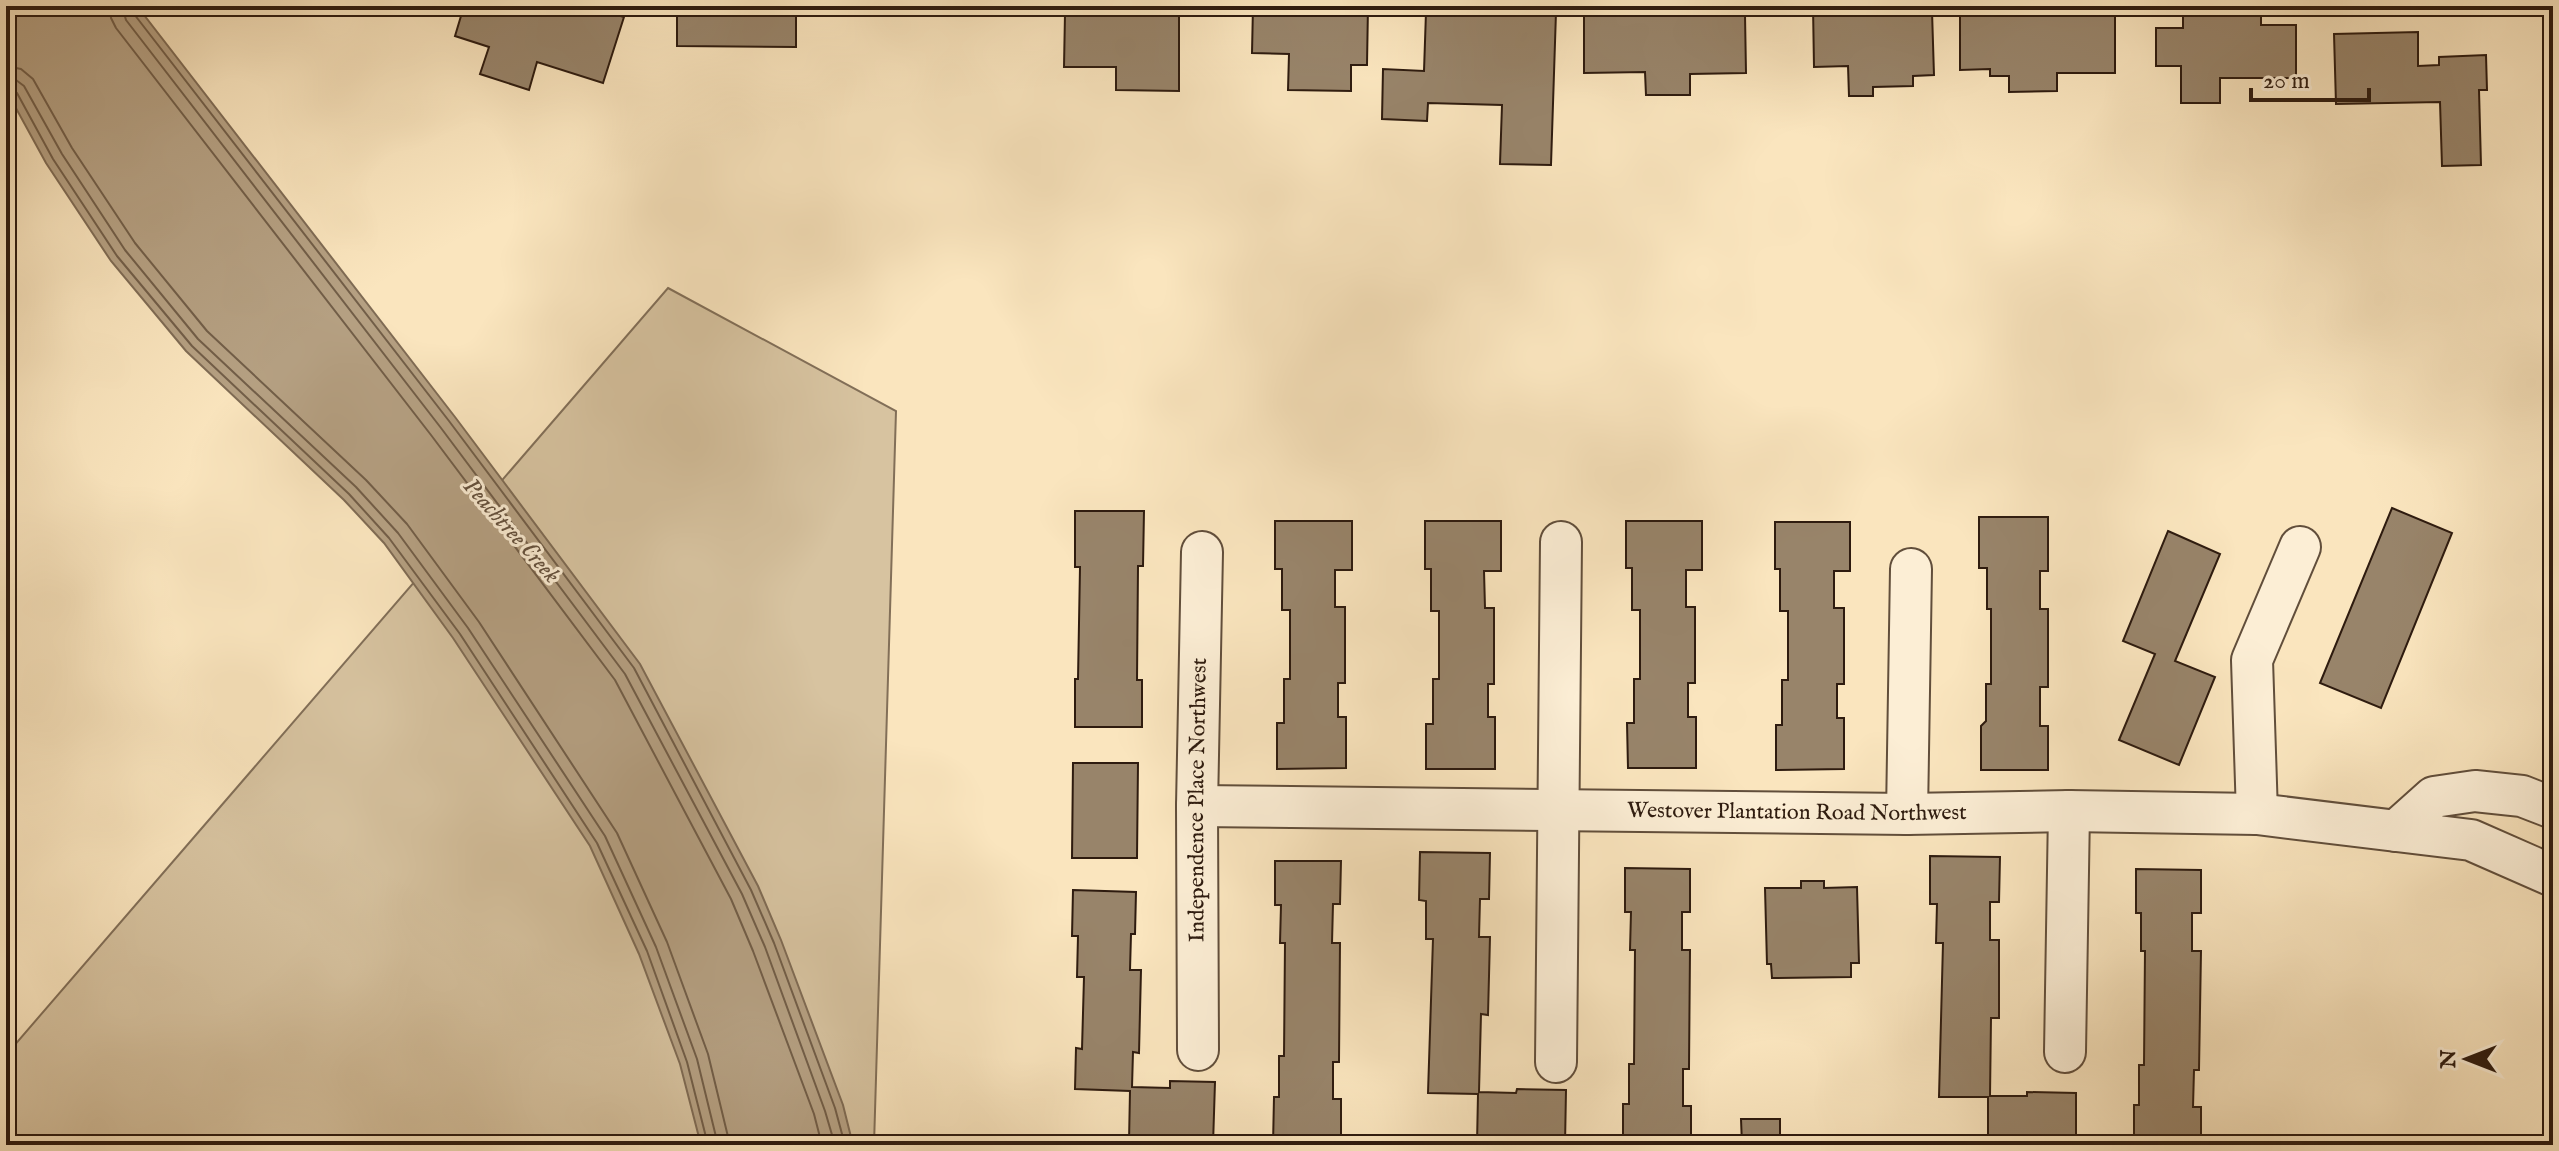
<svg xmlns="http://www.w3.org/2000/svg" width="2559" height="1151" viewBox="0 0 2559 1151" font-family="'IM FELL English',serif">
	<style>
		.green { fill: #d7c3a0; stroke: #826f58; stroke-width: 2 }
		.water { fill: #b5a082; stroke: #7f6b54; stroke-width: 2 }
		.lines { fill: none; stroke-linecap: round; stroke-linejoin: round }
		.shore { stroke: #725e48; stroke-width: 2 }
		.building { fill: #98846a; stroke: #2e1b0f; stroke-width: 2 }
		.minor-casing { stroke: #614e3b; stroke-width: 44 }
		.minor { stroke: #fceed5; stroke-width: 40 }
		.labels { text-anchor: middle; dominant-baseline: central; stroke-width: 6; stroke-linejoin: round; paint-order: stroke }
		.street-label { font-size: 22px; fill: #2e1b0f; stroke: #fceed5 }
		.water-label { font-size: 24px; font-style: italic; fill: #64503d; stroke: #fceed5 }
	</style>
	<rect width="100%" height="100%" fill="#fae5be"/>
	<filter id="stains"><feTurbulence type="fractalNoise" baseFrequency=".0025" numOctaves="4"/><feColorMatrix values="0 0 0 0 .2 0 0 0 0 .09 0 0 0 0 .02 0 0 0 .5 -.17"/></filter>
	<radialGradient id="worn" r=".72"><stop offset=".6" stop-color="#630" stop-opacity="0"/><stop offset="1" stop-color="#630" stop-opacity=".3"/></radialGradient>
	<polygon class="green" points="668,288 896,411 874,1145 6,1145 6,1055"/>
	<polygon class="water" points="6,6 137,6 455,417 640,664 758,886 781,940 843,1105 853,1145 701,1145 680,1064 639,954 590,846 453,638 384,543 344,500 186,351 111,261 46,163 6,90"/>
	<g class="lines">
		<g class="shore">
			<polyline points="110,6 111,18 116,28 431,435 615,680 731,899 753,951 814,1114 822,1145"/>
			<polyline points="122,6 126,20 441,428 625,674 742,894 765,947 825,1111 835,1145"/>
			<polyline points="132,6 134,14 449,421 634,668 751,890 774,943 835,1108 845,1145"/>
			<polyline points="6,66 21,69 33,79 72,148 135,243 207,331 366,480 407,524 479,622 617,833 667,942 708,1054 730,1145"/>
			<polyline points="6,78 16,80 24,86 62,154 125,250 198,339 356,487 398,533 468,628 605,836 656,947 697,1059 718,1145"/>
			<polyline points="6,88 17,93 53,159 117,256 192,346 349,494 389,538 460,634 597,843 647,951 687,1062 708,1145"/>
		</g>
	</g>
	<g class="building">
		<polygon points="464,6 588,6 624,17 603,83 537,62 529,90 480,74 489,47 455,36"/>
		<polygon points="677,6 796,6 796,47 677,46"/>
		<polygon points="1101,6 1179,6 1179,91 1116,90 1116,67 1064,67 1065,14 1101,14"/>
		<polygon points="1253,6 1368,6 1367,65 1351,65 1351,91 1288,90 1289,54 1252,53"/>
		<polygon points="1456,6 1526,6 1526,11 1556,12 1551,165 1500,164 1502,105 1428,103 1427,121 1382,119 1383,69 1424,71 1426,12 1456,13"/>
		<polygon points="1629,6 1709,6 1709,15 1745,15 1746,73 1690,74 1690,95 1646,95 1645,72 1584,73 1584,8"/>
		<polygon points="1813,6 1857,6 1857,12 1932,11 1934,75 1913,76 1913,86 1873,87 1873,96 1849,96 1848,66 1814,67"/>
		<polygon points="1960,6 2115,6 2115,73 2057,73 2057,91 2009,92 2009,76 1990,76 1990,69 1960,70"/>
		<polygon points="2183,6 2261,6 2261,25 2296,25 2296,78 2220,78 2220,103 2181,103 2181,66 2156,66 2156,28 2183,28"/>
		<polygon points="2418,32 2418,66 2439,65 2439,57 2486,55 2487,90 2479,90 2481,165 2442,166 2440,102 2336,104 2334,34"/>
		<polygon points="2392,508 2452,533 2381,708 2320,683"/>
		<polygon points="1075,511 1144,511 1143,566 1138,566 1137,680 1142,680 1142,727 1075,727 1075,679 1078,679 1080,567 1075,567"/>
		<polygon points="1979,517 2048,517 2048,571 2040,571 2040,609 2048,609 2048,687 2040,687 2040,726 2048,726 2048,770 1981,770 1981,726 1986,721 1986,684 1991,684 1991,609 1987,609 1987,568 1979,568"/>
		<polygon points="1275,521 1352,521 1352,570 1335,570 1335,607 1345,607 1345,683 1338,683 1338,717 1346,717 1346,768 1277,769 1277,723 1284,723 1284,679 1290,679 1290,610 1282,610 1282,569 1275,569"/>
		<polygon points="1425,521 1501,521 1501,571 1484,571 1485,608 1494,608 1494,684 1488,684 1488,717 1495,717 1495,769 1426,769 1426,724 1433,724 1433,679 1439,679 1439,611 1431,611 1431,569 1425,569"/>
		<polygon points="1626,521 1702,521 1702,570 1686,570 1686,607 1695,607 1695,683 1688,683 1688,717 1696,717 1696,768 1628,768 1627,723 1634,723 1634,679 1640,679 1640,610 1632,610 1632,568 1626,568"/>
		<polygon points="1775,522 1850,522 1850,571 1834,571 1834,608 1844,608 1844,684 1837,684 1837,718 1844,718 1844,769 1776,770 1776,725 1782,725 1782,680 1788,680 1788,611 1780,611 1780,569 1775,569"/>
		<polygon points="2168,531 2220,554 2175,661 2215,677 2179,765 2119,740 2155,654 2123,641"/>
		<polygon points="1073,763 1138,763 1137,858 1072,858"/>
		<polygon points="1420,852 1490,853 1489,899 1480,899 1479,937 1490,937 1488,1015 1481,1014 1479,1092 1516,1093 1517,1089 1566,1090 1565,1145 1477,1144 1478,1094 1428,1093 1433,939 1426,939 1426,901 1419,900"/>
		<polygon points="1930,856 2000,857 1999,902 1990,902 1990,940 1999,940 1999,1018 1991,1018 1990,1096 2027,1096 2027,1092 2076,1093 2076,1145 1988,1145 1988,1097 1939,1097 1943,943 1936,943 1937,904 1930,904"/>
		<polygon points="1275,861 1341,861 1340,904 1333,904 1332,943 1340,943 1339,1062 1333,1062 1333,1099 1341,1099 1341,1145 1273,1145 1274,1097 1279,1097 1279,1056 1284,1056 1285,943 1280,943 1281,905 1275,905"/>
		<polygon points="1625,868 1690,869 1690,912 1682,912 1682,950 1690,950 1689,1069 1683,1069 1683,1106 1691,1106 1691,1145 1623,1145 1623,1104 1629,1104 1629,1064 1634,1064 1635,950 1630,950 1631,912 1625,912"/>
		<polygon points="2136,869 2201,870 2201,913 2192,913 2192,951 2201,951 2199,1070 2194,1070 2193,1107 2201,1107 2201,1145 2134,1145 2134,1105 2139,1105 2139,1065 2144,1065 2145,951 2141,951 2141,913 2136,913"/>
		<polygon points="1801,881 1824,881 1824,888 1857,887 1859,963 1851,963 1851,977 1772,978 1771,964 1767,964 1765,888 1801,888"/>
		<polygon points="1073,890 1136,892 1135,934 1131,934 1130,970 1141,970 1139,1053 1133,1052 1132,1087 1170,1088 1170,1081 1215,1082 1213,1145 1129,1142 1130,1091 1075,1089 1076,1048 1082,1049 1084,977 1077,977 1078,936 1072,936"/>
		<polygon points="1741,1119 1780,1119 1780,1145 1742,1145"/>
	</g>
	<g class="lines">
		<defs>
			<g id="minor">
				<path id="s1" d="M1197,806L1907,814L2069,811L2257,814L2471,840L2553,876"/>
				<polyline points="1907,814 1911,569"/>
				<polyline points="2257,814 2252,660 2300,547"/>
				<polyline points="2396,831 2434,797 2475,791 2522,796 2553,808"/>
				<path id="s2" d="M1198,1050L1197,806L1202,552"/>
				<polyline points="2065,1052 2069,811"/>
				<polyline points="1556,1062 1561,542"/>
			</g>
		</defs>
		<use href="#minor" class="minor-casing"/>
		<use href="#minor" class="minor"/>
	</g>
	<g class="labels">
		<g class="street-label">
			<text stroke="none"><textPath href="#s2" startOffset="250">Independence Place Northwest</textPath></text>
			<text stroke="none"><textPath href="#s1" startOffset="600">Westover Plantation Road Northwest</textPath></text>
		</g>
		<g class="water-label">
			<text transform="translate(511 531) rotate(48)">Peachtree Creek</text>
		</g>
	</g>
	<rect width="2559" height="1151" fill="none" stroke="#fae5be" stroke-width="32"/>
	<rect x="8" y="8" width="2543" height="1135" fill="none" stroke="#2e1b0f" stroke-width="4"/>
	<rect x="16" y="16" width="2527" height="1119" fill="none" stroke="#2e1b0f" stroke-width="2"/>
	<g transform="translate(2467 1059) rotate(270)" stroke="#fceed5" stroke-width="6" paint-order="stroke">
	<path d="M0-6L14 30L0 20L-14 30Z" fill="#2e1b0f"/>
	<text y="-12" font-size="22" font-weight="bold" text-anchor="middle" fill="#2e1b0f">N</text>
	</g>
	<path d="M2251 88v12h118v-12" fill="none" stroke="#2e1b0f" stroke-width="4"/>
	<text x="2263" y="88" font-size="24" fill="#2e1b0f" stroke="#fceed5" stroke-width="6" paint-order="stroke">20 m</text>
	<rect width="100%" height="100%" filter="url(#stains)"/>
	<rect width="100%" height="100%" fill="url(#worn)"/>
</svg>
